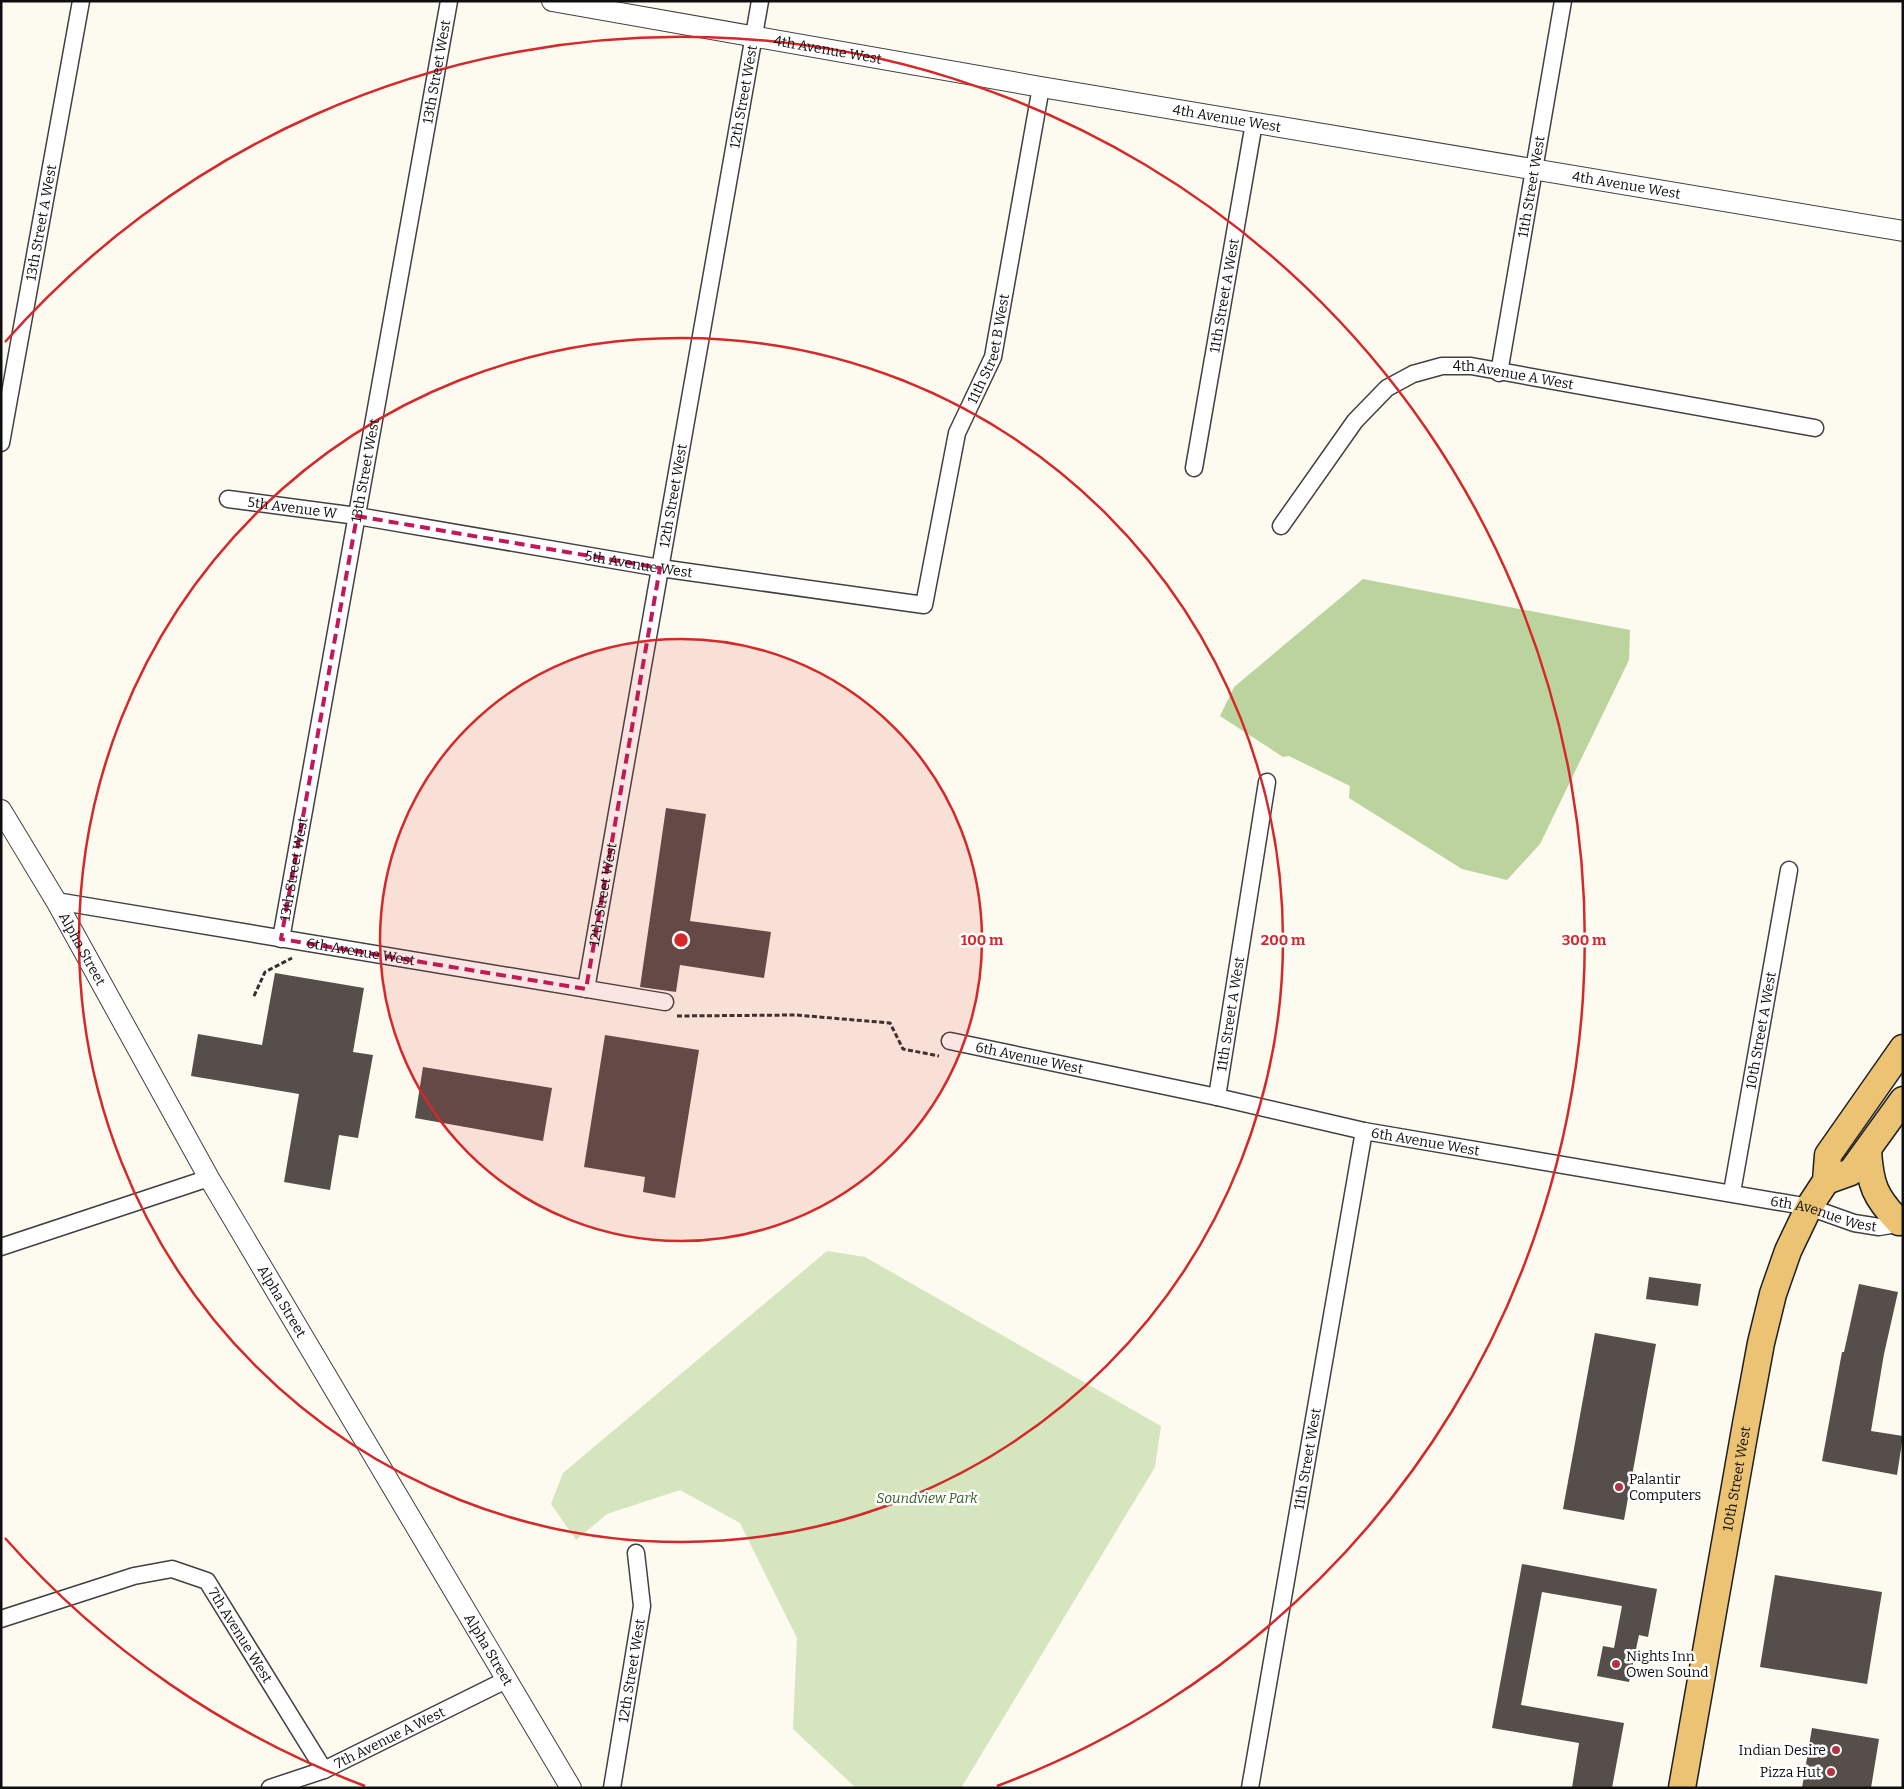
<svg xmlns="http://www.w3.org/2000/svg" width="1904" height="1789" viewBox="0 0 1904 1789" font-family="Bitter,serif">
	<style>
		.green { fill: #d5e5bd }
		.forest { fill: #bbd49e }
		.building { fill: #554e4b }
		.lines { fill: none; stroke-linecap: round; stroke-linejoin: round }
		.minor-casing { stroke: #414141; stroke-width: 19 }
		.tertiary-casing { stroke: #414141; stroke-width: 22 }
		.primary-casing { stroke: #1f1f1f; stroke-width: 29 }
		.path { stroke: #303030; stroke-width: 3; stroke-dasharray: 5 2.5; stroke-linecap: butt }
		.minor { stroke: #fff; stroke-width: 16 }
		.tertiary { stroke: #fff; stroke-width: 20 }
		.primary { stroke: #ebc373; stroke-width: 26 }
		.marked { fill: none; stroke: #c2185b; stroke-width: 4; stroke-dasharray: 10 6; stroke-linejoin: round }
		.ring { fill: none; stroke: #d62828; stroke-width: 2.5 }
		.poi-dot { fill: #b03444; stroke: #fff; stroke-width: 2 }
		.labels { text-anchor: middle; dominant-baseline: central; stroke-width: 5; stroke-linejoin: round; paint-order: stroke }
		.street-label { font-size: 14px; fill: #0e0e0e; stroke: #fff }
		.poi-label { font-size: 14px; fill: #0e0e0e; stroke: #fff; text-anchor: start }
		.park-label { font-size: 14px; font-style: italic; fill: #365f24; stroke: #fff }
		.centre { fill: #d62828; stroke: #fff; stroke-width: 2.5 }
		.ring-label { font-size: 15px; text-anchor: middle; font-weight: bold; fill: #d62828; stroke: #fff; stroke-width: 5; stroke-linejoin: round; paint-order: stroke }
	</style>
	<rect width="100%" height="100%" fill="#fdfaf0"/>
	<polygon class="green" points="827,1251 865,1257 1161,1426 1155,1467 961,1788 856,1788 793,1729 797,1638 740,1523 680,1490 607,1514 576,1540 551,1504 563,1473"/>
	<polygon class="forest" points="1363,579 1630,630 1629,660 1540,844 1507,880 1462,869 1349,798 1350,786 1289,756 1283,757 1220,716 1234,687"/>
	<g class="building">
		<polygon points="666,808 706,814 690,921 771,932 764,978 680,965 676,992 640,987"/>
		<polygon points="275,973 364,988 353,1052 373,1055 358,1138 339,1135 330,1190 284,1182 299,1094 191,1076 198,1034 262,1045"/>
		<polygon points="605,1035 699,1050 675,1198 643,1192 645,1177 584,1167"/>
		<polygon points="423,1067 552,1088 543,1141 415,1118"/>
		<polygon points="1649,1277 1701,1284 1698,1306 1646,1299"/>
		<polygon points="1859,1284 1898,1292 1884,1354 1871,1431 1903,1436 1897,1475 1822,1461 1842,1352 1844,1352"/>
		<polygon points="1595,1333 1656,1344 1624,1520 1563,1509"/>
		<polygon points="1522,1564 1657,1589 1648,1637 1639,1635 1629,1682 1597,1676 1603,1646 1614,1648 1622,1606 1542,1592 1521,1705 1624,1723 1612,1788 1572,1788 1579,1743 1492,1728"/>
		<polygon points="1775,1575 1882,1592 1867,1684 1760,1667"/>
		<polygon points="1812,1728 1879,1739 1871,1788 1802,1788"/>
	</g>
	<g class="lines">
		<defs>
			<g id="minor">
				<path id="s1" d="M1499,373L1563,1"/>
				<path id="s2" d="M1,443L81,1"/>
				<path id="s3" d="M1194,468L1254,123"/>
				<path id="s4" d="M228,499L357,516L660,568L924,605L957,433L993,357L1041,87"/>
				<path id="s5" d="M1281,526L1355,421L1387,388L1413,374L1442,366H1471L1815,428"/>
				<path id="s6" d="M56,901L665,1002"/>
				<path id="s7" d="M281,939L449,1"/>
				<path id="s8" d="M586,989L760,1"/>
				<path id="s9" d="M950,1041L1217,1097L1364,1131L1809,1207L1854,1223L1879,1227L1903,1223"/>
				<path id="s10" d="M1217,1097L1267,782"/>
				<path id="s11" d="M1732,1192L1789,870"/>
				<polyline points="1,1247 209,1178"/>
				<path id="s12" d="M1,1619L134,1576L172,1569L207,1581L324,1770"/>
				<path id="s13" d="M270,1788L324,1770L506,1680"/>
				<path id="s14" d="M612,1788L642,1606L636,1553"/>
				<path id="s15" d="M1250,1788L1364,1131"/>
			</g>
			<g id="tertiary">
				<path id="s16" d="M552,1L1041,87L1903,231"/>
				<path id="s17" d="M1,810L56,901L209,1178L571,1788"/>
			</g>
			<g id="primary">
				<path d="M1868,1150C1870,1185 1875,1197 1899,1222"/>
				<polyline points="1826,1181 1851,1172 1903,1100"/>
				<path id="s18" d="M1682,1788L1746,1424L1761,1343L1773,1294L1788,1251L1809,1207L1826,1181L1828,1155L1903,1048"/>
			</g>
		</defs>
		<use href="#minor" class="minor-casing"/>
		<use href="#tertiary" class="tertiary-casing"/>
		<use href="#primary" class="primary-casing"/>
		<g class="path">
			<polyline points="254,996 265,972 292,958"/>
			<polyline points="677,1016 796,1015 890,1023 903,1049 939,1056"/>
		</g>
		<use href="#minor" class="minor"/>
		<use href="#tertiary" class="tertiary"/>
		<use href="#primary" class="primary"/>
	</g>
	<path class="marked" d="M357,516L660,568L586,989L281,939Z"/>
	<circle cx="681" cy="940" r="301" fill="#d62828" fill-opacity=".12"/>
	<g class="ring">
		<circle cx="681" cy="940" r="301"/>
		<circle cx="681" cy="940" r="602"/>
		<path d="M365 1786A903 903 0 0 1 5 1538M5 342A903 903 0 1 1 997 1786"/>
	</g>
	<g class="poi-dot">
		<circle cx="1619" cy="1487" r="5"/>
		<circle cx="1616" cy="1664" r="5"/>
		<circle cx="1836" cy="1750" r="5"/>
		<circle cx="1831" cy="1772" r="5"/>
	</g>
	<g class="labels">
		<g class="street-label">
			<text stroke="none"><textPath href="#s16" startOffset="280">4th Avenue West</textPath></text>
			<text stroke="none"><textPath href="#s7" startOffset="881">13th Street West</textPath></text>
			<text stroke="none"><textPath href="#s8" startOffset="906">12th Street West</textPath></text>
			<text stroke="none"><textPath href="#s16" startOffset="685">4th Avenue West</textPath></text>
			<text stroke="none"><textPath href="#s16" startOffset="1090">4th Avenue West</textPath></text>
			<text stroke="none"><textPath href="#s1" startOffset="189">11th Street West</textPath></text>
			<text stroke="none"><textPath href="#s2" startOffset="224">13th Street A West</textPath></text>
			<text stroke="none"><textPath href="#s3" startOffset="175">11th Street A West</textPath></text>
			<text stroke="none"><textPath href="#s4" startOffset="970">11th Street B West</textPath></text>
			<text stroke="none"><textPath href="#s5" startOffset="306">4th Avenue A West</textPath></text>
			<text stroke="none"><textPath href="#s7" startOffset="476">13th Street West</textPath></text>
			<text stroke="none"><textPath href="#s8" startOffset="501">12th Street West</textPath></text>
			<text stroke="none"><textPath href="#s4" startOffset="65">5th Avenue W</textPath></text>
			<text stroke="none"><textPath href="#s4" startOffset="416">5th Avenue West</textPath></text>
			<text stroke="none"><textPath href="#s7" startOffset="71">13th Street West</textPath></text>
			<text stroke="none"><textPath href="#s8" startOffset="96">12th Street West</textPath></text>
			<text stroke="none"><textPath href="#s17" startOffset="161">Alpha Street</textPath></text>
			<text stroke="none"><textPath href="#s6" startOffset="309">6th Avenue West</textPath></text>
			<text stroke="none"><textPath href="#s10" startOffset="84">11th Street A West</textPath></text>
			<text stroke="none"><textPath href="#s11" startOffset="164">10th Street A West</textPath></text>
			<text stroke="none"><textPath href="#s9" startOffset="81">6th Avenue West</textPath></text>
			<text stroke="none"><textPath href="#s9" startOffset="486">6th Avenue West</textPath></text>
			<text stroke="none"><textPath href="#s9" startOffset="891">6th Avenue West</textPath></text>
			<text stroke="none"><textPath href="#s17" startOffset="566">Alpha Street</textPath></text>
			<text stroke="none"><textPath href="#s15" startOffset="334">11th Street West</textPath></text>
			<text stroke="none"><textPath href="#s18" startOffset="314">10th Street West</textPath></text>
			<text stroke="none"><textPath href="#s12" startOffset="279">7th Avenue West</textPath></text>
			<text stroke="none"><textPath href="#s17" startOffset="971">Alpha Street</textPath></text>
			<text stroke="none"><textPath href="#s14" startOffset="119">12th Street West</textPath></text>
			<text stroke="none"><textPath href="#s13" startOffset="130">7th Avenue A West</textPath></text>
		</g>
		<g class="poi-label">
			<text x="1629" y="1479">Palantir<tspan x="1629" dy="16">Computers</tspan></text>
			<text x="1626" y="1656">Nights Inn<tspan x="1626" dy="16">Owen Sound</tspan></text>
			<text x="1826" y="1750" text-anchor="end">Indian Desire</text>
			<text x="1821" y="1772" text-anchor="end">Pizza Hut</text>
		</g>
		<g class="park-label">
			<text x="927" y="1498">Soundview Park</text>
		</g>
	</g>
	<circle cx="681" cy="940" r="8" class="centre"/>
	<g class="ring-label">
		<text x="982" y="945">100 m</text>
		<text x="1283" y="945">200 m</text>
		<text x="1584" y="945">300 m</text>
	</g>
	<rect width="1904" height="1789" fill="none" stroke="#0e0e0e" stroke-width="5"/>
</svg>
